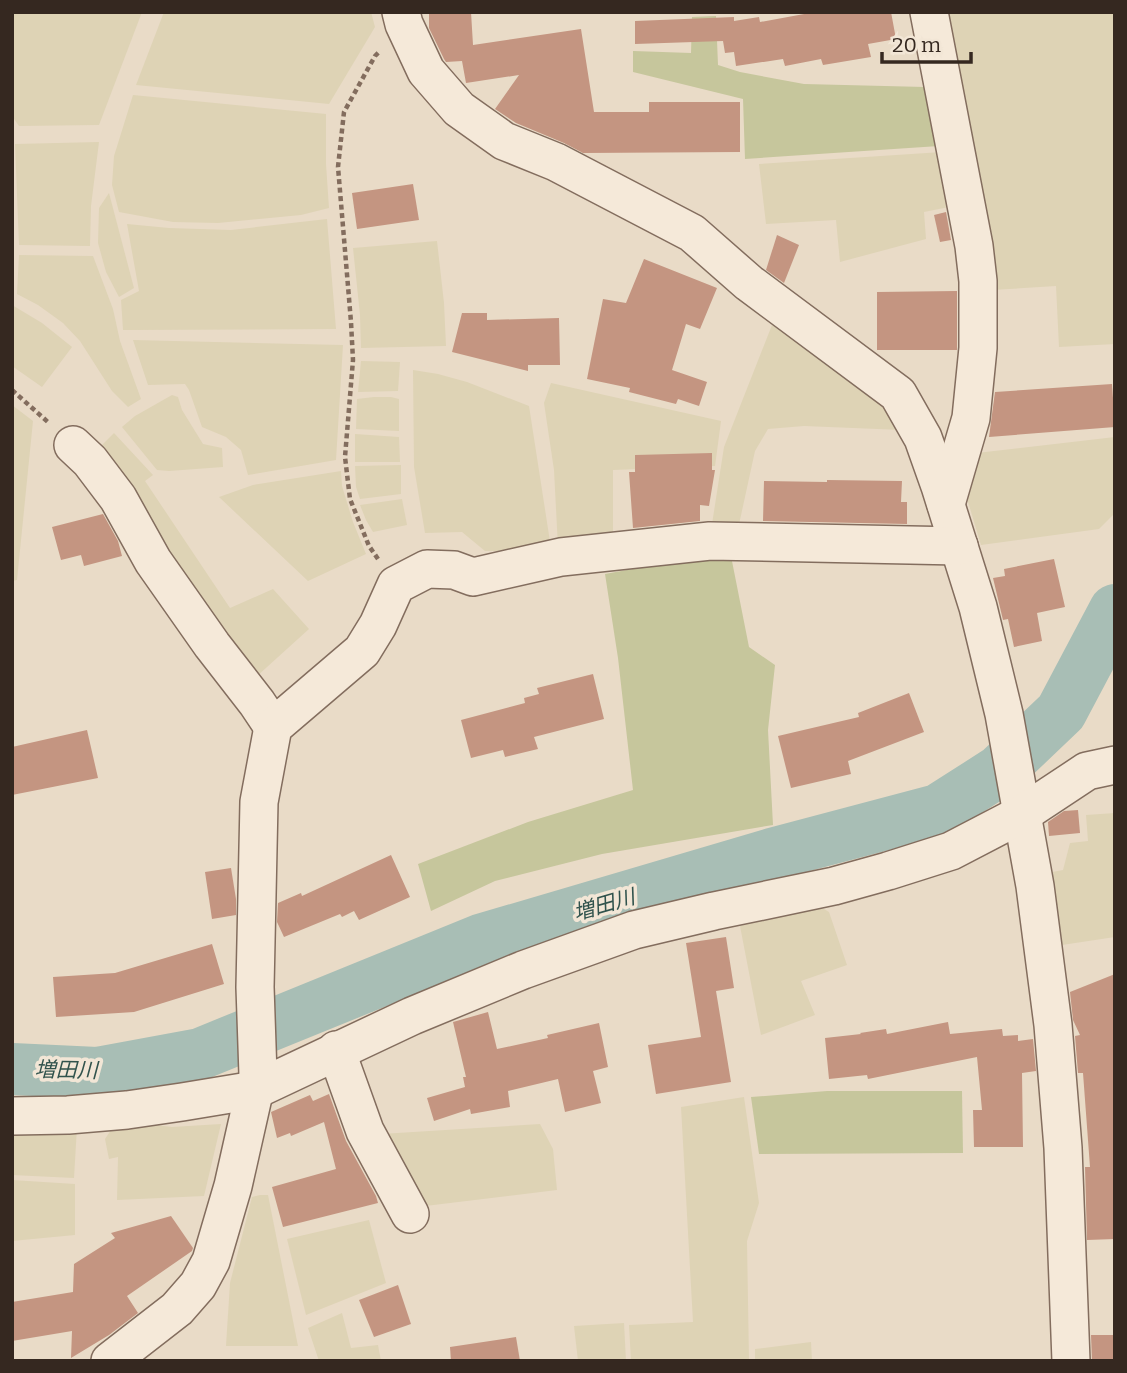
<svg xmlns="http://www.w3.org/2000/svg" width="1127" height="1373" viewBox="0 0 1127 1373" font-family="Bitter,'Noto Sans JP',serif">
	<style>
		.farmland { fill: #ded3b5 }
		.green { fill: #c6c69c }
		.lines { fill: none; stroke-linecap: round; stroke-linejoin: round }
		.river { stroke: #a8beb5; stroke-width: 52 }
		.building { fill: #c49581 }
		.minor-casing { stroke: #836d5e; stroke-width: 40 }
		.path { stroke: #836d5e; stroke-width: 4.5; stroke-dasharray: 5 3.5; stroke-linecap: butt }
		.minor { stroke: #f5e9d9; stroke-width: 37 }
		.labels { text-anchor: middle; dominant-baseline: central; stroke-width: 7; stroke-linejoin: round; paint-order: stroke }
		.water-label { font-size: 21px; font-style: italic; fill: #31534d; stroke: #f2e6d6 }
	</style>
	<rect width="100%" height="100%" fill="#e9dbc7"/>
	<g class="farmland">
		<polygon points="12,12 142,12 99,125 19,126 12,116"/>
		<polygon points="164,12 371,12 375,27 329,104 136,85"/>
		<polygon points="945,12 1115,12 1115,344 1059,347 1056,286 992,290"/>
		<polygon points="133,95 326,114 326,164 329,208 301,215 218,223 173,222 119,212 112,185 114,156"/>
		<polygon points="99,142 91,206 90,246 19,245 15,144"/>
		<polygon points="942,152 954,206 924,212 926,239 840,262 836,220 766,224 759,164"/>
		<polygon points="109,193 134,288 119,297 106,272 98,243 99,208"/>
		<polygon points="327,219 336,329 123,330 121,300 139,291 127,224 169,228 231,230"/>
		<polygon points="437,241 444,303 446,346 361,348 360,315 353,248"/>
		<polygon points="19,255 93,256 113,309 120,341 141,399 128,407 112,391 80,341 63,323 38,305 17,294"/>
		<polygon points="12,305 42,323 72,347 42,387 12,366"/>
		<polygon points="772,325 892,406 902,430 804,426 768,429 755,451 738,529 712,524 724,447"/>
		<polygon points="133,340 343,345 336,460 248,475 241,450 226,437 202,427 189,390 185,384 148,385"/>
		<polygon points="361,361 400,362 398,391 358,392"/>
		<polygon points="413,370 438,374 467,382 529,406 551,548 509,551 485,551 462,532 425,533 414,467"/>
		<polygon points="551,383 721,421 715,466 613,470 613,540 558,547 554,470 544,403"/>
		<polygon points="172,395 178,397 182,410 203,444 222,448 223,467 169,471 157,470 122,427 135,416"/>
		<polygon points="374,397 391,397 399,399 399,431 356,429 357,399"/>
		<polygon points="12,405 33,421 17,580 12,581"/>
		<polygon points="114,433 153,475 145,481 230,608 273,589 309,629 256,677 214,626 100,447"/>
		<polygon points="355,434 399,437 400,462 355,462"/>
		<polygon points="1115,437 1115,513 1099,529 981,545 963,485 977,453"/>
		<polygon points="401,465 401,494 360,499 356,487 355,466"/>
		<polygon points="341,471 342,486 353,522 366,554 308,581 219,497 253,485"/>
		<polygon points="402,499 407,525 373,532 366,520 360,505"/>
		<polygon points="1115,813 1115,937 1062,945 1047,873 1063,870 1070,843 1088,841 1086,815"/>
		<polygon points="817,907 824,909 829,912 847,965 801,981 815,1015 761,1035 740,926"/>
		<polygon points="744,1097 759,1203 747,1241 749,1361 631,1361 629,1325 693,1322 681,1107"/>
		<polygon points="148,1124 172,1127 221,1124 204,1196 117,1200 118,1157 109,1159 105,1139 113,1127"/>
		<polygon points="540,1124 553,1149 557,1190 417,1207 381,1134"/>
		<polygon points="12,1127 77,1127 74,1178 12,1175"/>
		<polygon points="12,1180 75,1184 75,1235 12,1241"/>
		<polygon points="260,1195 268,1195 298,1346 226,1346 230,1283 252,1197"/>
		<polygon points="369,1220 386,1283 306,1315 287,1239"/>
		<polygon points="342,1313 351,1348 378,1345 381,1361 319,1361 308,1328"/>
		<polygon points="624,1323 626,1361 578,1361 574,1326"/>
		<polygon points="811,1342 812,1361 755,1361 755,1349"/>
	</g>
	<g class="green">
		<polygon points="716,16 718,65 740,72 804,84 925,87 939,146 745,159 743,99 633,72 633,51 691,53 692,17"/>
		<polygon points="730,551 749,647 775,665 768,730 773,825 602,854 495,881 431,911 418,864 528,822 633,790 618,658 605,574"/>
		<polygon points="827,1091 962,1091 963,1153 759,1154 751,1097"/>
	</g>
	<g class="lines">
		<polyline class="river" points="12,1069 97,1073 200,1054 480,940 772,854 938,810 999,771 1061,712 1115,610"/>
	</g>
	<g class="building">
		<polygon points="429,12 471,12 473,45 581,29 594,112 649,112 649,102 740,102 740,152 583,153 564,143 516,123 495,109 519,75 466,83 462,61 446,62 444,59 429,28"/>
		<polygon points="815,12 891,12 896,39 868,44 871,57 823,65 821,59 785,66 783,59 736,66 734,52 725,53 723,41 635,44 635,21 734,17 734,21 759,17 760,22"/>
		<polygon points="413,184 419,220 357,229 352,193"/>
		<polygon points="946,212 951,240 940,242 934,215"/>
		<polygon points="777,235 799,245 784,283 766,270"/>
		<polygon points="644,259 717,288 700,329 686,324 672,370 707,382 699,406 678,399 676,404 629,392 630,388 587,379 603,299 626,303"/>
		<polygon points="957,291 957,350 877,350 877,292"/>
		<polygon points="462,313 487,313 487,320 559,318 560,365 528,365 528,371 452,352"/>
		<polygon points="1112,384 1115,427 989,437 995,392"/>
		<polygon points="712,453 712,470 715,470 709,506 700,505 700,521 633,528 629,472 635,472 635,455"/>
		<polygon points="827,480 902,481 901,502 907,502 907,524 763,521 764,481 827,482"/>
		<polygon points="103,514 118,541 122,556 84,566 81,555 61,560 52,527"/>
		<polygon points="1054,559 1065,607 1037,613 1042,641 1014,647 1008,619 1003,620 993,578 1005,576 1004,569"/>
		<polygon points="593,674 604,719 534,737 538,749 505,757 503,750 471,758 461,720 525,703 524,698 539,694 537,688"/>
		<polygon points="909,693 924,732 848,761 851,774 791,788 778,736 859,717 858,713"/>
		<polygon points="87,730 98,778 12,795 12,747"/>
		<polygon points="1078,810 1080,833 1049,836 1048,822 1064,811"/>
		<polygon points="391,855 410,897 359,920 354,911 342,917 340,914 284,937 277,922 278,903 301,893 302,896"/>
		<polygon points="231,868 236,899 236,915 212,919 205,872"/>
		<polygon points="726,937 734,988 716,991 731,1082 656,1094 648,1045 701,1037 686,943"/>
		<polygon points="212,944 224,984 134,1012 56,1017 53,977 115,973"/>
		<polygon points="1115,974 1115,1239 1087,1240 1085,1167 1090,1167 1083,1073 1078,1073 1075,1036 1080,1035 1073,1020 1070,992"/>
		<polygon points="488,1012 497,1049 548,1038 547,1035 599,1023 608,1067 593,1071 601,1103 565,1112 558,1079 508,1091 510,1107 471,1114 470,1109 434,1121 427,1098 465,1087 463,1077 466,1077 453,1022"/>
		<polygon points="948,1022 950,1034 1002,1029 1003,1036 1018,1035 1018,1041 1033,1039 1036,1071 1022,1073 1023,1147 974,1147 973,1110 982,1110 977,1057 868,1079 867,1075 829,1079 825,1038 861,1034 860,1033 886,1029 887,1034"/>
		<polygon points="329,1094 346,1141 376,1196 378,1203 283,1227 272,1187 336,1169 324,1122 291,1136 290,1133 277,1138 271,1112 310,1095 313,1101"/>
		<polygon points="171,1216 193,1248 192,1251 127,1296 138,1313 109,1335 71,1358 72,1331 12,1341 12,1302 73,1292 74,1264 115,1238 111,1233"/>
		<polygon points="398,1285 411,1324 374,1337 359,1300"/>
		<polygon points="1091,1335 1115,1335 1115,1361 1092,1361"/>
		<polygon points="516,1337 520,1361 451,1361 450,1347"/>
	</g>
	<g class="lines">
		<defs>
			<g id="minor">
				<polyline points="401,12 404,24 426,71 459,109 504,141 556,162 692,233 749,283 898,394 923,438 940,486 978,607 1004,714 1035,886 1053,1025 1063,1148 1071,1361"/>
				<polyline points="929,12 974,246 978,281 978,348 971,418 946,504"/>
				<polyline points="73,445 90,461 118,498 153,561 212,645 257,703 273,727"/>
				<polyline points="336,1050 365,1131 410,1214"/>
				<polyline points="12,1116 68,1115 127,1110 182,1102 255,1090 412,1016 523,970 634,930 714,911 834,886 888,871 951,851 1022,814 1087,771 1115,765"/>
				<polyline points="110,1361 177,1309 198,1285 211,1261 233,1186 258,1075 255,987 259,802 273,727 362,651 378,625 396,585 427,569 454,570 473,577 561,557 710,541 959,546"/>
			</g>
		</defs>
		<use href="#minor" class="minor-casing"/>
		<g class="path">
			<polyline points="12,390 49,423"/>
			<polyline points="378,559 369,546 350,499 345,457 353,360 351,322 338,167 344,112 375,56 380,51"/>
		</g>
		<use href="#minor" class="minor"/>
	</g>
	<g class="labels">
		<g class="water-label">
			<text transform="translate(604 905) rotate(-16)">増田川</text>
			<text transform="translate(66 1070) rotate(1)">増田川</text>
		</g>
	</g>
	<rect width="1127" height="1373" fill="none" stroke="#352820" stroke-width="28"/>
	<path d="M882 52v10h89v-10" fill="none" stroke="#352820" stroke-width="3.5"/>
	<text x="892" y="52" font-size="21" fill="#352820" stroke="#f2e6d6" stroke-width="5" paint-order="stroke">20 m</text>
</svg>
